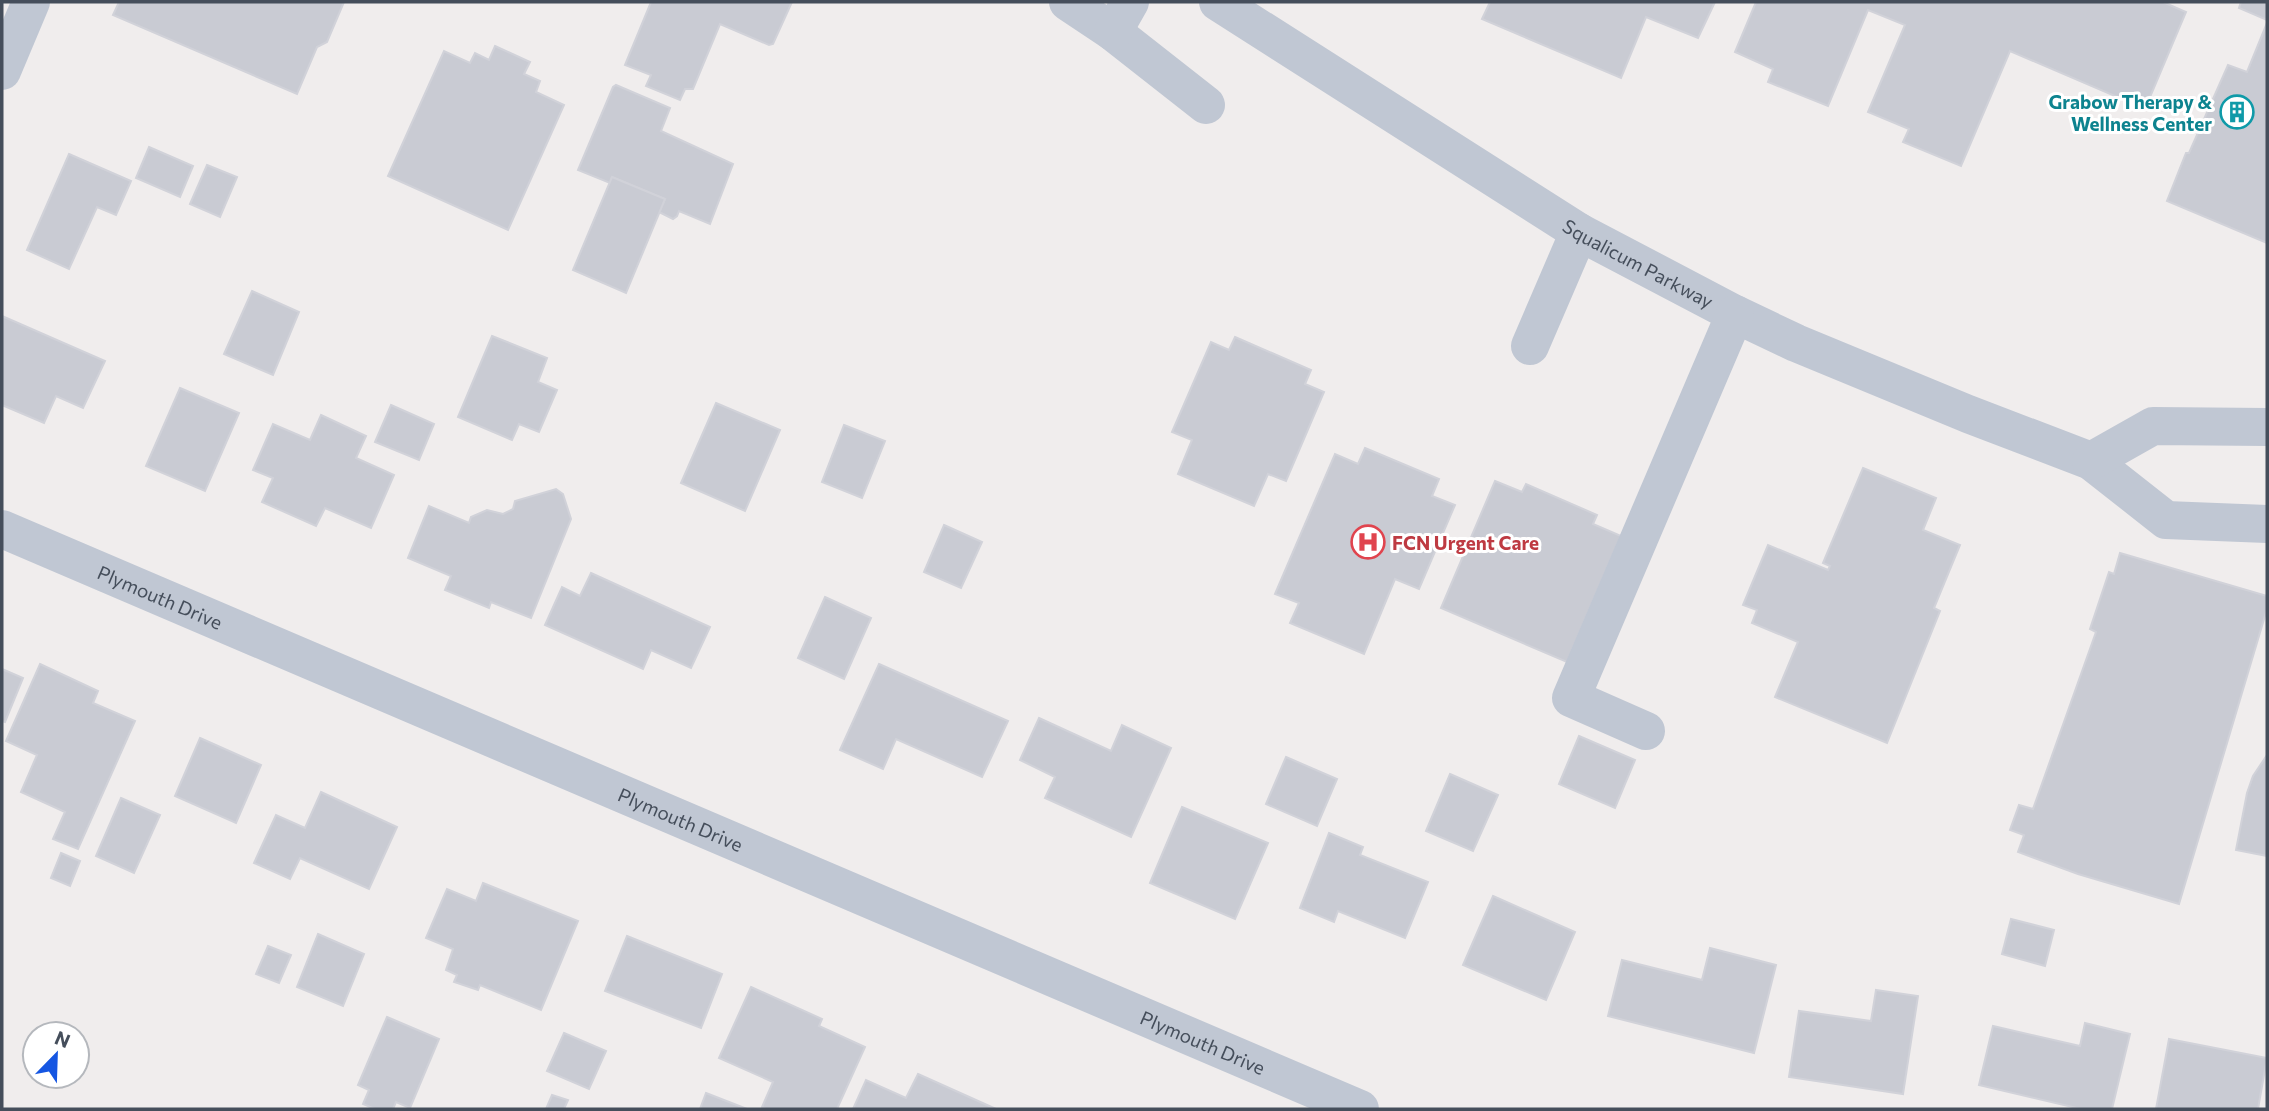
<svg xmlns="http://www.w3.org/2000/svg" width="2269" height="1111" viewBox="0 0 2269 1111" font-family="Commissioner,sans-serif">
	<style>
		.building { fill: #c9cbd3; stroke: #d1d2d9; stroke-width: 2 }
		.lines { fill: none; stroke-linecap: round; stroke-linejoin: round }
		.minor { stroke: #c0c7d3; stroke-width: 38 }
		.labels { text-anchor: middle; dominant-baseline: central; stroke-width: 6; stroke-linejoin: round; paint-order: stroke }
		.culture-label { font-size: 19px; font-weight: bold; fill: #0d838f; stroke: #fff; text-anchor: end }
		.street-label { font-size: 19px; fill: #454e5b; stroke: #fff }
		.health-label { font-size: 19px; font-weight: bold; fill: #be3a42; stroke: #fff; text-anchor: start }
	</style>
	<rect width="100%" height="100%" fill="#f0eded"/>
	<g class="building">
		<polygon points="119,2 344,2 327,42 317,47 297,94 113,15"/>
		<polygon points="651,2 792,2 773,44 769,45 720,24 693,89 685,89 680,100 646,86 651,75 625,65"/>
		<polygon points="1490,2 1715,2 1698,38 1646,17 1621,78 1482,19"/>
		<polygon points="1756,2 2163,2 2186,12 2145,109 2010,51 1961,166 1903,142 1909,129 1868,112 1905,25 1868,10 1828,106 1768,82 1773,69 1735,52"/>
		<polygon points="2241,2 2267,2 2267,20 2239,8"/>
		<polygon points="2267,23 2267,243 2167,201 2186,153 2189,153 2228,65 2247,72"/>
		<polygon points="495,46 530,62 524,74 540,81 536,92 564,105 508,230 388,176 444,51 470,63 475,53 489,60"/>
		<polygon points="616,85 670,108 661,131 733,164 710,224 679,211 677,216 673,219 659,212 665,199 612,177 610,183 578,170 613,87"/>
		<polygon points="149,147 193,166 180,197 136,178"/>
		<polygon points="69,154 131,181 116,215 97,207 69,269 27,250"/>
		<polygon points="207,165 237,177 220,217 190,204"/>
		<polygon points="612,177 665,199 626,293 573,270"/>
		<polygon points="252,291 299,312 273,375 224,354"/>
		<polygon points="2,316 105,361 83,408 56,396 44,423 2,405"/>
		<polygon points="492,336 547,358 538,382 557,390 539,432 519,424 512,440 458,417"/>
		<polygon points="1235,337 1311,370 1305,384 1324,392 1286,481 1268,474 1254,506 1178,474 1192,440 1172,432 1211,342 1229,350"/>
		<polygon points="180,388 239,413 205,491 146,466"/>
		<polygon points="716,403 780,430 745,511 681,483"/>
		<polygon points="391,405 434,424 419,460 375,442"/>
		<polygon points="321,415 366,436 356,458 394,475 371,528 325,508 316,526 262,502 273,478 253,470 273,424 310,440"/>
		<polygon points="844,425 885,441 862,498 822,482"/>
		<polygon points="1365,448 1439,479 1432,496 1455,505 1419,589 1395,579 1364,654 1290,623 1299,603 1275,594 1335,454 1358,464"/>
		<polygon points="1863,468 1936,498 1923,530 1960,545 1934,608 1940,611 1887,743 1775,697 1798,642 1752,623 1757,610 1743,605 1768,545 1828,570 1830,566 1823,563"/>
		<polygon points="1495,481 1522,492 1526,484 1597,515 1593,524 1621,536 1567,662 1441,608"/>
		<polygon points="556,489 563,494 571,519 531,618 491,602 489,608 445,590 451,576 408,558 429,506 469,523 471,517 487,510 503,514 513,509 515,501"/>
		<polygon points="944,525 982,542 961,588 924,572"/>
		<polygon points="2120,553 2267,596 2267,609 2179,904 2078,874 2018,852 2024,835 2010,830 2019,805 2033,809 2096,632 2090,629 2109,572 2114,574"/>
		<polygon points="591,573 710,627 691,668 651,650 643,669 545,625 562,587 580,596"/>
		<polygon points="825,597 871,618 844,679 798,658"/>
		<polygon points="40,664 98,691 93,703 135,721 78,849 53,839 65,812 21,792 37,755 6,741"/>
		<polygon points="879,664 1008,721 982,777 896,739 883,769 840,750"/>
		<polygon points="2,669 23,678 5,722 2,721"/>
		<polygon points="1039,718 1111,751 1122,725 1171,748 1131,837 1045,798 1055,777 1020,760"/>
		<polygon points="1579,736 1635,760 1615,808 1559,784"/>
		<polygon points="200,738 261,765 236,823 175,796"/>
		<polygon points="2267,755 2267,754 2267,856 2236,850 2247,793 2253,776"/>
		<polygon points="1286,757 1337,779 1317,826 1266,804"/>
		<polygon points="1450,774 1498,795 1473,851 1426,831"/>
		<polygon points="321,792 397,827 369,889 300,858 290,879 254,863 276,815 305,828"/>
		<polygon points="121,798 160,815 134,873 96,856"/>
		<polygon points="1182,807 1268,843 1235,919 1150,883"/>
		<polygon points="1329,833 1363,847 1360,855 1428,882 1405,938 1338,911 1334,922 1300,908"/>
		<polygon points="61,853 80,861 70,886 51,878"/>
		<polygon points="483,883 578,921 541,1010 480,985 478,990 454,982 457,975 446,970 453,949 426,938 447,889 476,901"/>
		<polygon points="1493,896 1575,932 1546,1000 1463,965"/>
		<polygon points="2011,919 2054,930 2045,966 2002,954"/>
		<polygon points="318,934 364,954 343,1006 297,987"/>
		<polygon points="627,936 722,974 701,1028 605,991"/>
		<polygon points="268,946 291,955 279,983 256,974"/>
		<polygon points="1710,948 1776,965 1754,1053 1608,1016 1622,960 1702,980"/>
		<polygon points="751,987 822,1019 819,1026 865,1047 837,1109 766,1109 762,1107 773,1082 719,1058"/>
		<polygon points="1876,990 1918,996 1903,1094 1789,1077 1799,1011 1871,1021"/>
		<polygon points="387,1017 439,1039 410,1108 396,1102 393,1109 375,1109 363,1104 369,1090 358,1085"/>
		<polygon points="2085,1023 2130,1034 2112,1109 2081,1109 1979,1085 1993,1026 2080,1046"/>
		<polygon points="564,1033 606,1051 589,1089 547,1071"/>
		<polygon points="2169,1039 2267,1058 2258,1109 2156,1109"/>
		<polygon points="918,1074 996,1109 853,1109 866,1080 906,1098"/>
		<polygon points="706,1093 747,1109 700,1109"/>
		<polygon points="552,1095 568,1100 564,1109 546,1109"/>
	</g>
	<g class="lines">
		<g class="minor">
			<polyline points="1068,2 1113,32 1206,105"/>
			<path id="s1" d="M1218,2L1579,232L1735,314L1796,343L1968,414L2091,461L2166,520L2267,524"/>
			<polyline points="1113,32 1130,2"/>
			<polyline points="2,71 31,2"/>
			<polyline points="1530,346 1579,232"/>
			<polyline points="2091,461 2153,426 2267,427"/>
			<path id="s2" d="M2,529L1360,1109"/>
			<polyline points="1646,731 1571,698 1735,314"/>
		</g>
	</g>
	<defs>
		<symbol id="building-ring" viewBox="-11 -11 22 22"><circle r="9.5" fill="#fff" stroke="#0f9aa8" stroke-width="1.5"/><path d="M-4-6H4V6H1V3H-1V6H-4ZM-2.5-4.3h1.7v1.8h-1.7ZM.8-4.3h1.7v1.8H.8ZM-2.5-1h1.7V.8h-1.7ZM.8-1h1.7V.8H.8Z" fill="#0f9aa8"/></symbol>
		<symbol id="hospital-ring" viewBox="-11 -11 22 22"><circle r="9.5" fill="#fff" stroke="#e0444e" stroke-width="1.5"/><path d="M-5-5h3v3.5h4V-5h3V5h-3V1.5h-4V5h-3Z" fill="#e0444e"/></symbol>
	</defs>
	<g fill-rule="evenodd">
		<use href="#building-ring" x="2218" y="93" width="38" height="38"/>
		<use href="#hospital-ring" x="1349" y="523" width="38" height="38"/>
	</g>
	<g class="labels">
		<g class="culture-label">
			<text x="2212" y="101">Grabow Therapy &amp;<tspan x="2212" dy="22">Wellness Center</tspan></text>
		</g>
		<g class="street-label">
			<text stroke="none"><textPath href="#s1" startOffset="495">Squalicum Parkway</textPath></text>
			<text stroke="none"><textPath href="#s2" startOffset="172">Plymouth Drive</textPath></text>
			<text stroke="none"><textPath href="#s2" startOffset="738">Plymouth Drive</textPath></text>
			<text stroke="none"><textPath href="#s2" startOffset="1306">Plymouth Drive</textPath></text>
		</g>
		<g class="health-label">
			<text x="1392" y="542">FCN Urgent Care</text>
		</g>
	</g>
	<rect width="2269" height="1111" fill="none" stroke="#454e5b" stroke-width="7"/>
	<g transform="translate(56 1055) rotate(23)"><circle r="33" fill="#ffffff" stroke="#b5b8bd" stroke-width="2"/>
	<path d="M0-5L12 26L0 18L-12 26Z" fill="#1556e2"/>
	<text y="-10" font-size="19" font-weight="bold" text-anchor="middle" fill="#454e5b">N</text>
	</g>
</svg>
